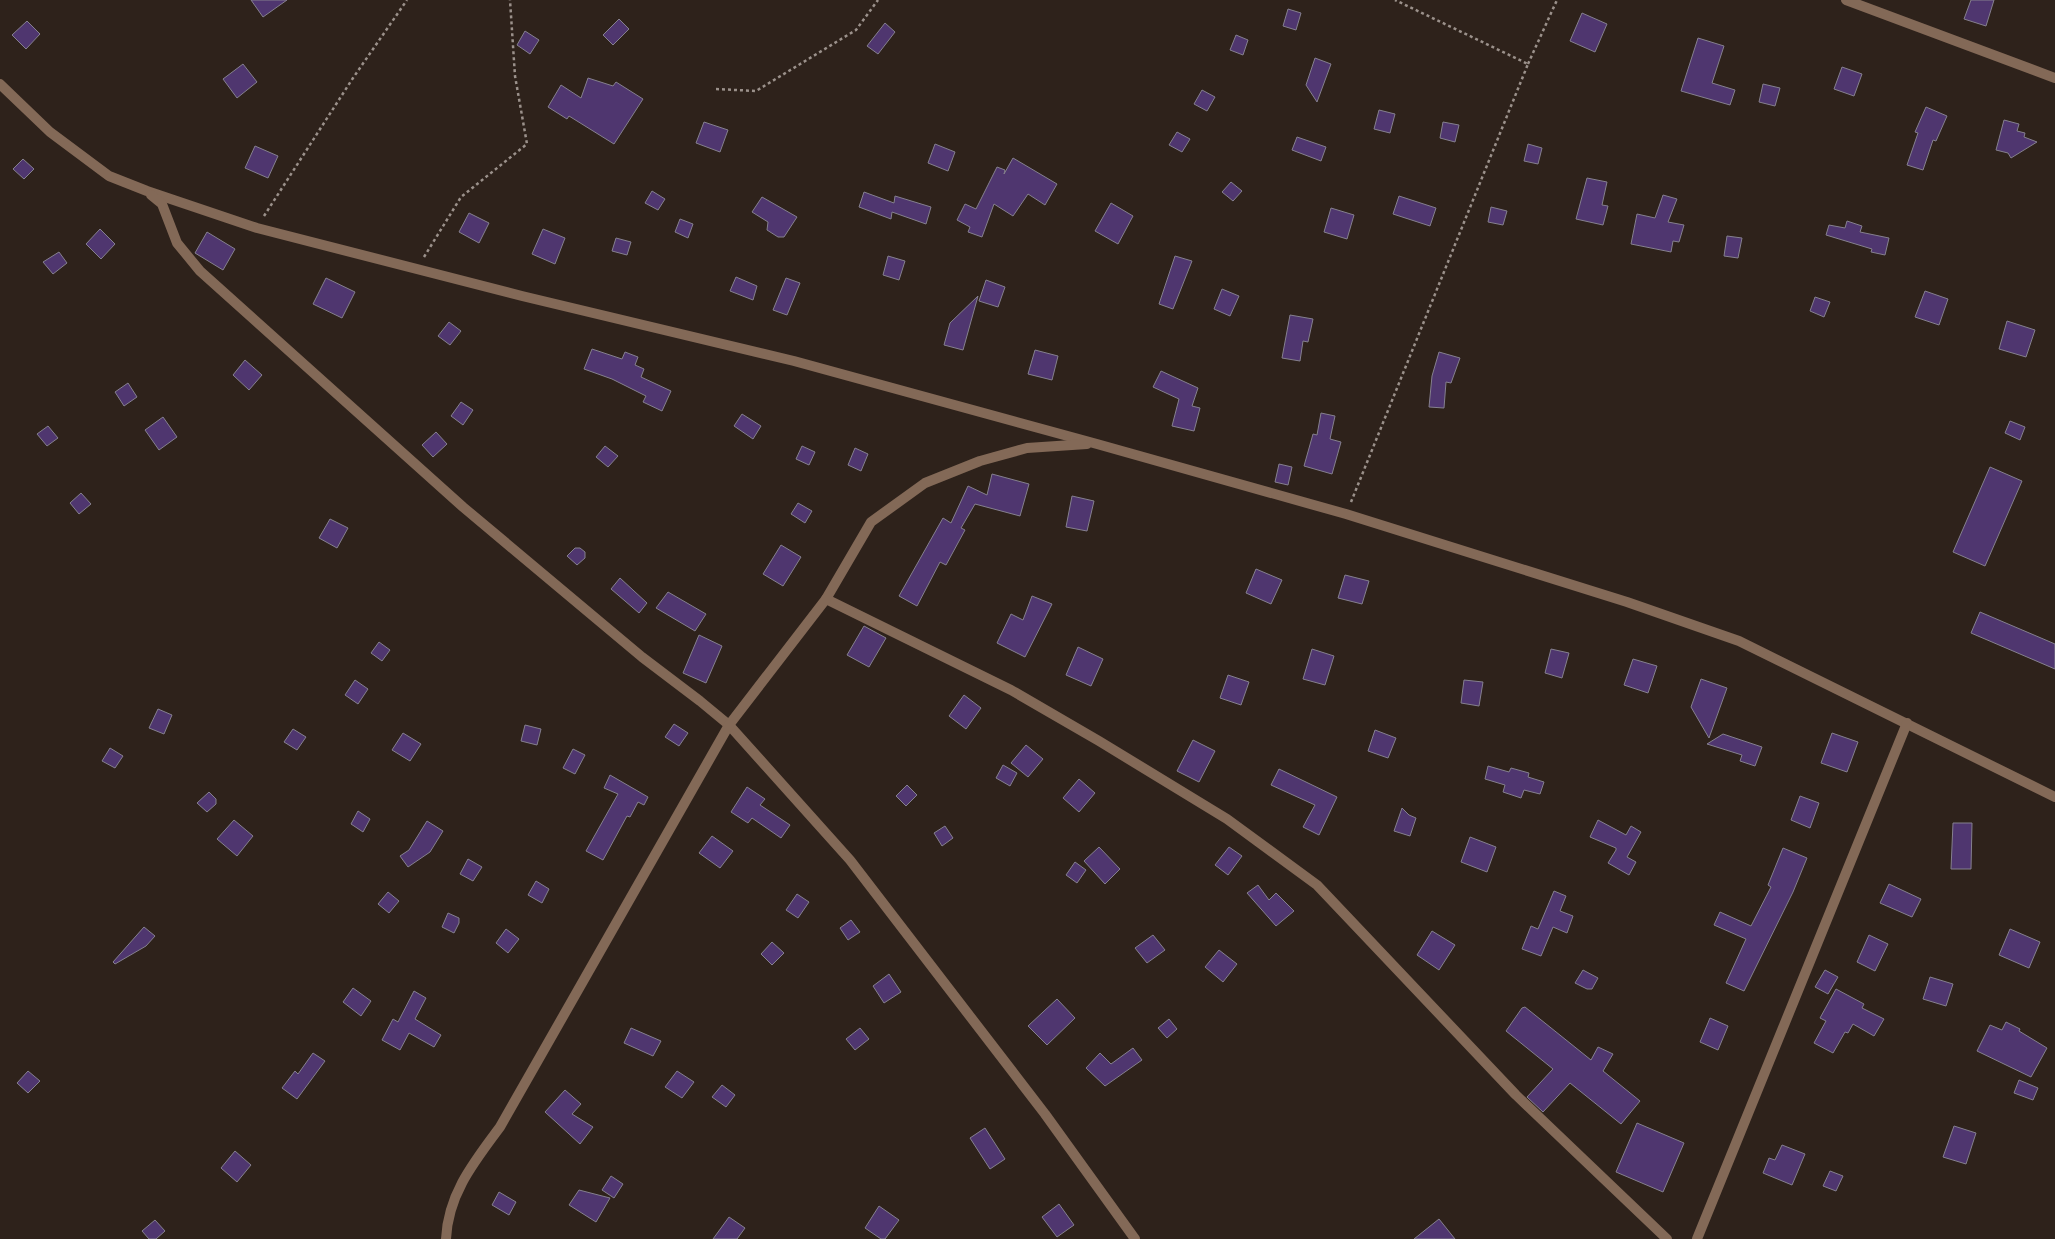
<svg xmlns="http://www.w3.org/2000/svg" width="2055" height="1239" viewBox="0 0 2055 1239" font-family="'Source Serif 4',serif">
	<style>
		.building { fill: #4f366f; stroke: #85808e }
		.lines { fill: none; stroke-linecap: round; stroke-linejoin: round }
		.path { stroke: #9b918b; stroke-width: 2.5; stroke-dasharray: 3 3; stroke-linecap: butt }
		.minor { stroke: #836957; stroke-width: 10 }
	</style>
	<rect width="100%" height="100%" fill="#2e221b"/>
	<g class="building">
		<polygon points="251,0 287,0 263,17"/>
		<polygon points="1971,0 1994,0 1986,26 1964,19"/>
		<polygon points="1288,9 1301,13 1296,30 1283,26"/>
		<polygon points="1582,13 1607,24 1595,52 1570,41"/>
		<polygon points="619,19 629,29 613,45 603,35"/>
		<polygon points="27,21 40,34 26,49 12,35"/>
		<polygon points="885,23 895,32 878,54 867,46"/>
		<polygon points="525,31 539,40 530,54 517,45"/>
		<polygon points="1236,35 1248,40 1243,55 1230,50"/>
		<polygon points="1698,38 1724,46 1712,83 1735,90 1730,105 1681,91"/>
		<polygon points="1315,58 1331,64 1317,102 1306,85"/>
		<polygon points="243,64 257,82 237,98 223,79"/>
		<polygon points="1842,67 1862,74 1854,96 1834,89"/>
		<polygon points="588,78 613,86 616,82 643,99 614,144 569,116 567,119 548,107 561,85 581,98"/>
		<polygon points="1763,84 1780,88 1775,106 1759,102"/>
		<polygon points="1202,90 1215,97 1207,111 1194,104"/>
		<polygon points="1926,107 1947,116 1936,141 1933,140 1923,170 1907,165 1918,133 1915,132"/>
		<polygon points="1379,110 1395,114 1390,133 1374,129"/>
		<polygon points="2004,120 2019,124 2017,131 2025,133 2024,137 2037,142 2011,158 2008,153 1996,150"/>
		<polygon points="704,122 728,130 720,152 696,143"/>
		<polygon points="1443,122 1459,125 1455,142 1440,138"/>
		<polygon points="1177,132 1190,139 1182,152 1169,145"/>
		<polygon points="1297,137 1326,147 1321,161 1292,150"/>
		<polygon points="935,144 955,152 948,171 928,163"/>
		<polygon points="1528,144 1542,148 1538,164 1524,161"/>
		<polygon points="255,146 278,156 268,178 245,168"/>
		<polygon points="1013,158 1057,184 1045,205 1028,194 1013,216 994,204 982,237 968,232 970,227 957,220 965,204 976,209 997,167 1005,170 1004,174"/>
		<polygon points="23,159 34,169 24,179 13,169"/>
		<polygon points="1587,178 1607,182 1602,205 1608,206 1603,225 1576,219"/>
		<polygon points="1231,182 1242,191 1233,201 1222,192"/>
		<polygon points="652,191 665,199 658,210 645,203"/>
		<polygon points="864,192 894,203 895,196 931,207 926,224 892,212 891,219 859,207"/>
		<polygon points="1663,195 1677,199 1668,222 1684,225 1679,242 1673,241 1671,252 1631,244 1637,214 1655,218"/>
		<polygon points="1399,196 1436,208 1430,226 1393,214"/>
		<polygon points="762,197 797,217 784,237 778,237 767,230 768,222 752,212"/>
		<polygon points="1111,203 1133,216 1118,244 1095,231"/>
		<polygon points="1491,207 1507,211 1503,225 1488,222"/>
		<polygon points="1331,208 1354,215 1347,239 1324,232"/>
		<polygon points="469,213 489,223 479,243 459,232"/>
		<polygon points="680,219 693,224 688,238 675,232"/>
		<polygon points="1847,221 1862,226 1860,232 1889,238 1885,255 1871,252 1872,249 1826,235 1829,225 1845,228"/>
		<polygon points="100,229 115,244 101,259 86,244"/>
		<polygon points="543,229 565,238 555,264 532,254"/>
		<polygon points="207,232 235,249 223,270 195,253"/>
		<polygon points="1727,236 1742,238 1738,258 1724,256"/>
		<polygon points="616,238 631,242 627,255 612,251"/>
		<polygon points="59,252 67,263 53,274 43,262"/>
		<polygon points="888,256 905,261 899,280 883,275"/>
		<polygon points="1175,256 1192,261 1173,309 1159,304"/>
		<polygon points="736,277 757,286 753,300 730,291"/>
		<polygon points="326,278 355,292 342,318 313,304"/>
		<polygon points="786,278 800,283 787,315 773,310"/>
		<polygon points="986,280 1005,287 998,307 979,301"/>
		<polygon points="1222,289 1239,296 1230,316 1214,309"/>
		<polygon points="1925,291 1948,299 1939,325 1915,317"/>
		<polygon points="978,296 963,350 944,345 950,323"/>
		<polygon points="1815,297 1830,302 1824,317 1810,311"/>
		<polygon points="1290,315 1313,319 1308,342 1303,341 1300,361 1282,358"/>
		<polygon points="2007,321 2035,330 2026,357 1999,349"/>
		<polygon points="449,322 461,331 450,345 438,336"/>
		<polygon points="592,349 622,359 625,352 638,357 635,365 644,369 641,377 671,391 662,411 643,402 646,396 612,379 584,369"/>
		<polygon points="1035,350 1058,356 1052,380 1028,374"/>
		<polygon points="1439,352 1460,358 1451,383 1446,382 1444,408 1429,407 1432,376"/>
		<polygon points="245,360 262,375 249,390 233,375"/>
		<polygon points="1161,371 1198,388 1192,406 1200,408 1194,431 1172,426 1179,399 1153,387"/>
		<polygon points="128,383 137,397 124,406 115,392"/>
		<polygon points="461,402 473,410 463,425 451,416"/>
		<polygon points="1321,413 1335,416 1330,439 1341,442 1332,474 1304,466 1313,434 1317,435"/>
		<polygon points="742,414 761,426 753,439 734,426"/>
		<polygon points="163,417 177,437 159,450 145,430"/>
		<polygon points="2010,421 2025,427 2020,440 2005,433"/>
		<polygon points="48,426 58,438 47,446 37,434"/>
		<polygon points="436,432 447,444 433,457 422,445"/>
		<polygon points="605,446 618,456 608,467 596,457"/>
		<polygon points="802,446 815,452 809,465 796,459"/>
		<polygon points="855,448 868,454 861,471 848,465"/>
		<polygon points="1279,464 1292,467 1288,485 1275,482"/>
		<polygon points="1990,467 2022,481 1985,566 1953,552"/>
		<polygon points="992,474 1029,484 1020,516 975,504 961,528 965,530 946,565 940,562 917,606 899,596 943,518 951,523 968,486 987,495"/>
		<polygon points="81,493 91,504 79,514 70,503"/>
		<polygon points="1072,496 1094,501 1087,531 1066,527"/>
		<polygon points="798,503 812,511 805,523 791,514"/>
		<polygon points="330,519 348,528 337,548 319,538"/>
		<polygon points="781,545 801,557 783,586 763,574"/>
		<polygon points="575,548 580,548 585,552 585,558 577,565 567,556"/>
		<polygon points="1256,569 1282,580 1271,604 1246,593"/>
		<polygon points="1345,575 1369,581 1362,604 1338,598"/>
		<polygon points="620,578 647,603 639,613 611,589"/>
		<polygon points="668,592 706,614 695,631 656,608"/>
		<polygon points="1032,596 1052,604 1025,657 997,643 1011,614 1023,620"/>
		<polygon points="1980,612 2055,644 2055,669 1971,633"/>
		<polygon points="864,626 886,638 869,667 847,655"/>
		<polygon points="699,635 722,646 706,683 683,673"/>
		<polygon points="379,642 390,650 382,661 371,653"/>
		<polygon points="1078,647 1103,659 1091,686 1066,675"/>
		<polygon points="1312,649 1334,656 1325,685 1303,679"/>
		<polygon points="1551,649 1569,653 1562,678 1545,673"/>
		<polygon points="1633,659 1657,666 1648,693 1624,685"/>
		<polygon points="1228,675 1249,682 1241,705 1220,698"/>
		<polygon points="1701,679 1727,688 1709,738 1691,707"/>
		<polygon points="355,680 368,689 358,704 345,695"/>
		<polygon points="1464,680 1483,682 1479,706 1461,703"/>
		<polygon points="964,695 981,708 966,729 949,716"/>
		<polygon points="158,709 172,715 164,734 149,728"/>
		<polygon points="674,724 688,733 679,746 665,737"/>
		<polygon points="525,725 541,729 537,745 521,741"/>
		<polygon points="293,729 306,737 297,750 284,742"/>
		<polygon points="1375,730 1396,738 1388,758 1368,751"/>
		<polygon points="403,733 421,744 410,761 392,750"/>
		<polygon points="1832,733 1858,742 1847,772 1821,763"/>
		<polygon points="1723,734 1762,747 1755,766 1740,761 1742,755 1707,744"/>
		<polygon points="1193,740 1215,751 1199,782 1177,771"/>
		<polygon points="1026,745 1043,759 1028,777 1011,763"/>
		<polygon points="110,748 123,756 115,768 102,761"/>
		<polygon points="573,749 585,755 575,774 563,768"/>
		<polygon points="1003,765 1017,773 1010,786 996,778"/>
		<polygon points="1488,766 1509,772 1511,768 1529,773 1528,777 1544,782 1540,794 1524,790 1521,798 1503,792 1505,785 1485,779"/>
		<polygon points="1279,769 1337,797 1319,835 1303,827 1315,805 1271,785"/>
		<polygon points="610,775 648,797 644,805 638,802 630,817 627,816 603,860 586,851 618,794 604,788"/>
		<polygon points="1079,779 1095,793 1079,812 1063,798"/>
		<polygon points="907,785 917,795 906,806 896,796"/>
		<polygon points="747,787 765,799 760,805 790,825 781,838 752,818 748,823 731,812"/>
		<polygon points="209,792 216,799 216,804 207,812 197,803"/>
		<polygon points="1800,796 1819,803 1810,828 1791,820"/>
		<polygon points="1402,808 1409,815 1416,818 1410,836 1394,831"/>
		<polygon points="358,811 370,819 363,832 351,824"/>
		<polygon points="234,820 253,836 237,856 217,839"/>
		<polygon points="1598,820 1626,835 1631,826 1641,832 1627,857 1636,862 1629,875 1608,863 1616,850 1616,848 1590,837"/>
		<polygon points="427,821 443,831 430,852 408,867 400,856 409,850"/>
		<polygon points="1953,823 1972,823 1971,869 1951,869"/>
		<polygon points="945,826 953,838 942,846 934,833"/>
		<polygon points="712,836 733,851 720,868 699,853"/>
		<polygon points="1470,837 1496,847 1487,872 1461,862"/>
		<polygon points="1099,847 1120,869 1105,884 1084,861"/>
		<polygon points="1229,847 1242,856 1228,875 1215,865"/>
		<polygon points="1783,848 1807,858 1793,892 1744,991 1726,983 1746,939 1714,925 1720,912 1751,926 1771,887 1768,885"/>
		<polygon points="468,859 482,867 473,881 460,874"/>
		<polygon points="1075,862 1086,870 1077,883 1066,875"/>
		<polygon points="536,881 549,889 542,903 528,895"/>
		<polygon points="1889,884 1921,899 1912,917 1880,903"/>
		<polygon points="1258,885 1269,900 1276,893 1294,911 1276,926 1247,893"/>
		<polygon points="1554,891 1566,896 1560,911 1573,916 1567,933 1553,927 1541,956 1522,949 1531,926 1538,929"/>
		<polygon points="388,892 399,901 389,913 378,904"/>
		<polygon points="797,894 809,902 798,918 786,910"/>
		<polygon points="448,913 459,918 459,923 454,933 442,927"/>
		<polygon points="851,920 860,932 848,940 840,928"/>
		<polygon points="144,927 155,936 146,946 115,964 113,962"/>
		<polygon points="506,929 519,939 508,953 496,943"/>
		<polygon points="2010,929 2040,942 2029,968 1999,955"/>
		<polygon points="1432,931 1455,945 1439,970 1417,955"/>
		<polygon points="1153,935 1165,950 1147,963 1135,948"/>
		<polygon points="1869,935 1888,944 1875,971 1857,962"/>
		<polygon points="772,942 784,953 772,965 761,954"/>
		<polygon points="1219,950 1237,964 1223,982 1205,967"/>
		<polygon points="1583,970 1598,978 1592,989 1587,989 1575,983"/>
		<polygon points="1825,970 1838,977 1828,994 1815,987"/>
		<polygon points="889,974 901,992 884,1003 873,986"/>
		<polygon points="1930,977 1953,984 1946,1006 1923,999"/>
		<polygon points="353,988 371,1001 361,1016 343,1002"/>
		<polygon points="1836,989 1864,1004 1862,1008 1884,1019 1874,1036 1853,1024 1848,1033 1845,1032 1833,1053 1814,1043 1826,1021 1820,1018"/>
		<polygon points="414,991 426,998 415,1019 441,1035 434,1047 409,1033 400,1050 382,1040 393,1019 398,1022"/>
		<polygon points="1057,999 1075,1018 1047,1045 1028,1026"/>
		<polygon points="1525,1007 1591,1060 1598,1047 1613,1054 1603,1071 1640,1101 1621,1124 1570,1083 1543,1112 1527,1097 1553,1069 1506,1031 1522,1008"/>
		<polygon points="1710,1018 1728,1026 1718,1050 1700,1042"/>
		<polygon points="1169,1019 1177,1029 1167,1038 1158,1028"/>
		<polygon points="2006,1022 2020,1029 2019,1031 2047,1048 2031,1077 1977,1051 1990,1025 2002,1030"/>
		<polygon points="631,1028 661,1041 653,1056 624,1043"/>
		<polygon points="860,1028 869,1039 855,1050 846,1039"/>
		<polygon points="1133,1048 1142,1060 1105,1086 1086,1068 1100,1053 1111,1064"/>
		<polygon points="313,1053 325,1061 297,1099 282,1088 295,1071 298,1074"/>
		<polygon points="28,1071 40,1081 28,1093 17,1083"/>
		<polygon points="677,1071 694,1082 682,1098 665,1087"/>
		<polygon points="2019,1080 2038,1088 2033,1100 2014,1093"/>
		<polygon points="722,1085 735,1095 726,1107 712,1097"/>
		<polygon points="565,1090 581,1104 572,1114 593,1127 580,1144 545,1112"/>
		<polygon points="1637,1123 1684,1143 1663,1192 1616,1172"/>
		<polygon points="1954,1126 1976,1133 1966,1164 1943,1157"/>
		<polygon points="985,1128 1005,1159 990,1169 970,1138"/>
		<polygon points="1782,1145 1805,1154 1792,1185 1763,1173 1769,1158 1775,1160"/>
		<polygon points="235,1151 251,1165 237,1182 221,1168"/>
		<polygon points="1830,1171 1843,1176 1836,1191 1823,1186"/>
		<polygon points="611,1176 623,1184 614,1198 602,1190"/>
		<polygon points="579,1190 610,1198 596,1222 569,1205"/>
		<polygon points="499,1192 516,1202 509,1215 492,1205"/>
		<polygon points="1059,1204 1074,1225 1057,1237 1042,1217"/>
		<polygon points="879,1206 899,1220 885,1239 881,1239 865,1228"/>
		<polygon points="729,1217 745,1228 737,1239 713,1239"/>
		<polygon points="1439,1219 1455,1239 1414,1239"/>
		<polygon points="155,1220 165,1231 156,1239 149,1239 142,1231"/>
	</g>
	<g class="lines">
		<g class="path">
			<polyline points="1528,64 1557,0"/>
			<polyline points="716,89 756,91 856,30 878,0"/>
			<polyline points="264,216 353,78 407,0"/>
			<polyline points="424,257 461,197 527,144 515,76 510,0"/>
			<polyline points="1351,502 1528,64 1395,0"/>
		</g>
		<g class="minor">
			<polyline points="1846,0 2055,78"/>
			<polyline points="0,84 50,132 109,176 147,191 257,228 522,296 794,361 1097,444 1346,514 1627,602 1739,641 2055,797"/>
			<polyline points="151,195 162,204 177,243 200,271 463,507 642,657 700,701 729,725 850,860 1045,1114 1135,1239"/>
			<polyline points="826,599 1011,690 1099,741 1227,819 1317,885 1516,1095 1667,1239"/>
			<path d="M446,1239C448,1194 474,1162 500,1127L729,725L826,599L871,522L925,483L980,461L1027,448L1087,444"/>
			<polyline points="1697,1239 1907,723"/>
		</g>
	</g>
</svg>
